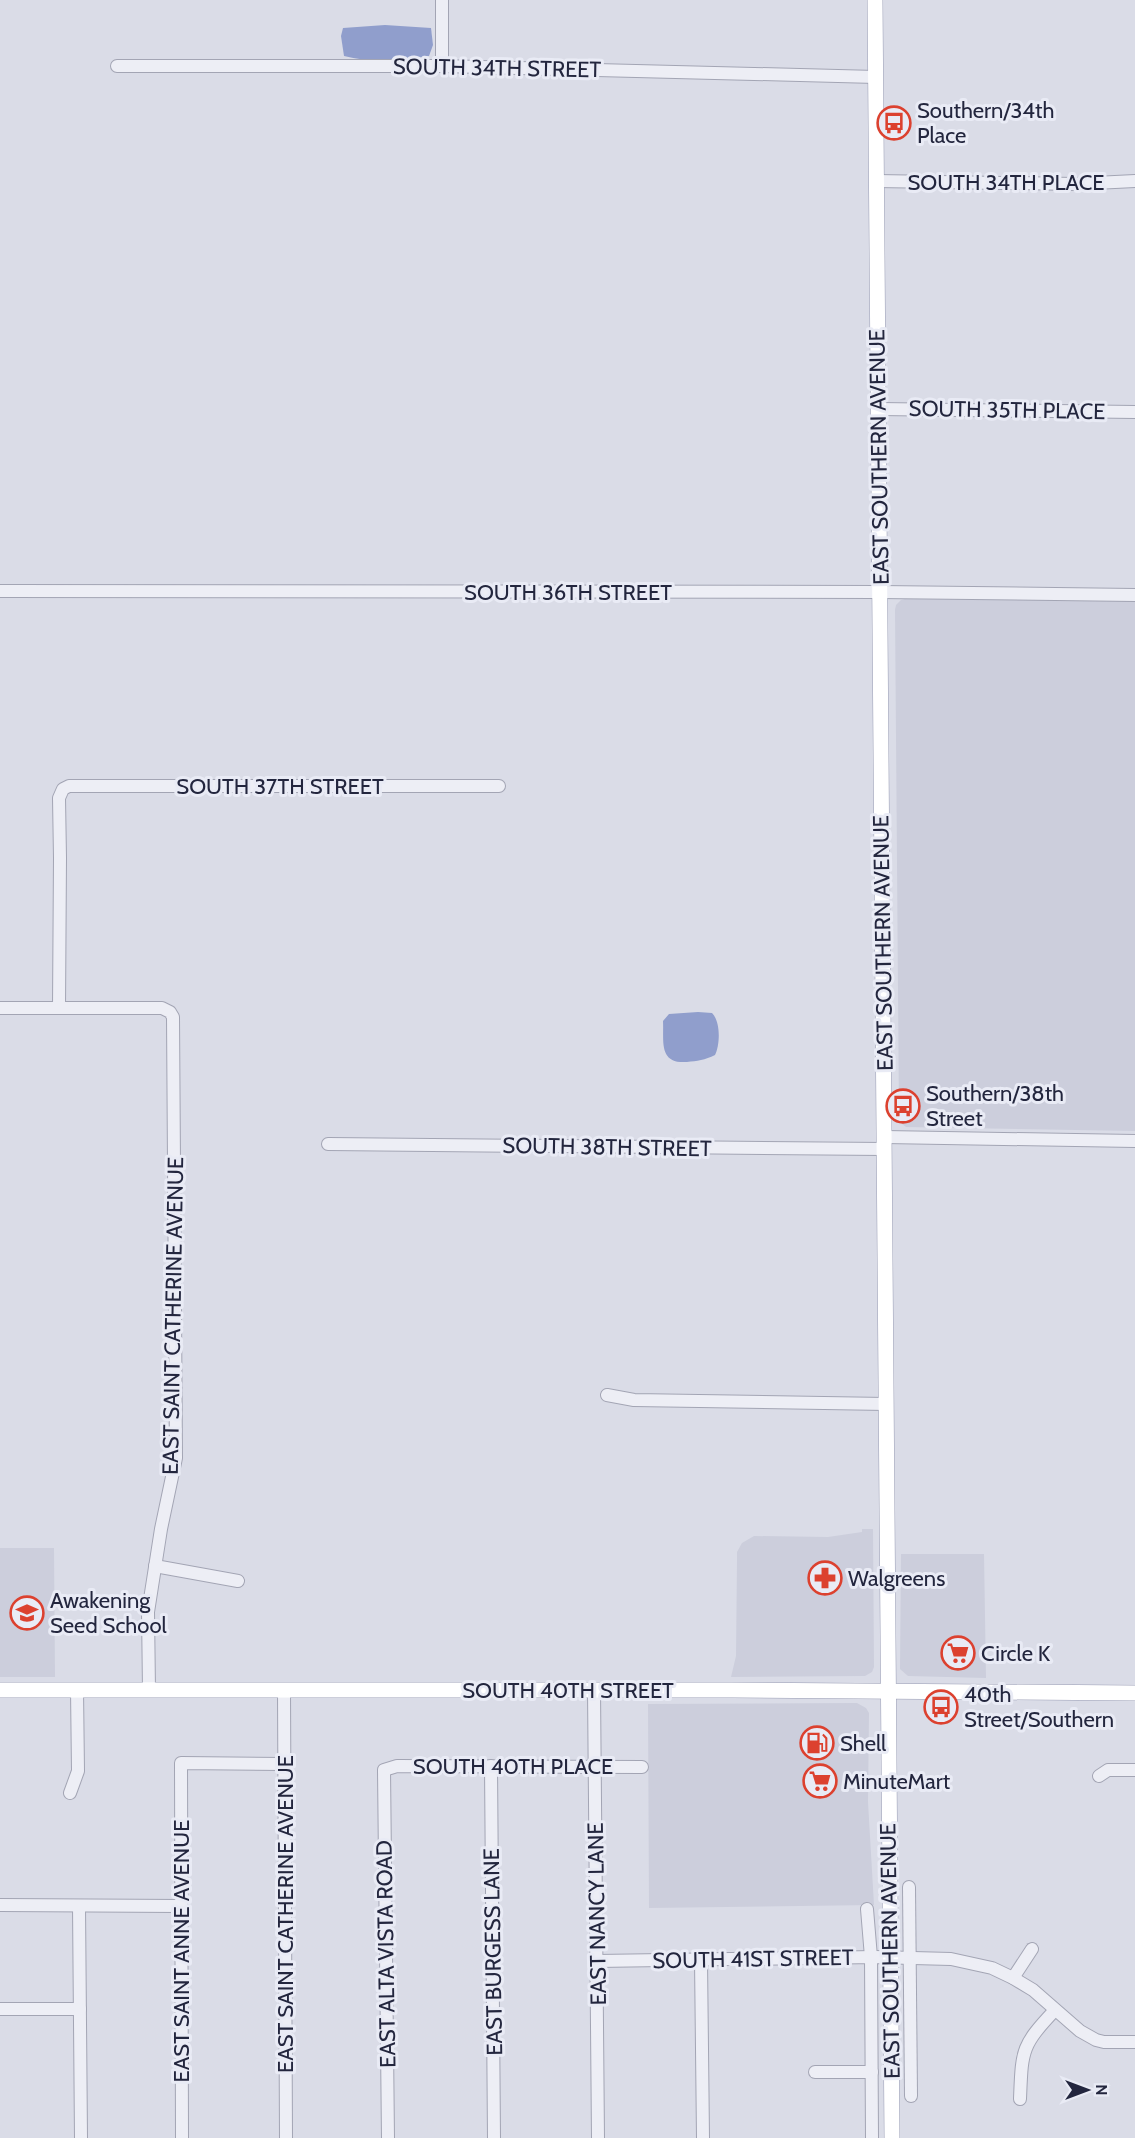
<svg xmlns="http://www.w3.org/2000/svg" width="1135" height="2138" viewBox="0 0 1135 2138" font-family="Cabin,sans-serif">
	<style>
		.built { fill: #cccedc }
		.water { fill: #909ecc }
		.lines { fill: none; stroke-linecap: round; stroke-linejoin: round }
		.minor-casing { stroke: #a3a5b4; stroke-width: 14 }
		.major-casing { stroke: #989cb4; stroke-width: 16 }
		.minor { stroke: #edeef5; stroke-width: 12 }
		.major { stroke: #fff; stroke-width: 15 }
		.labels { text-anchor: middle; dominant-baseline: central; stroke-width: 6; stroke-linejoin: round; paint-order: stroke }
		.street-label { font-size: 22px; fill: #23263e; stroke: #e9ebf5 }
		.poi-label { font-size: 22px; fill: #23263e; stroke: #e9ebf5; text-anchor: start }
	</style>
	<rect width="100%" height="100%" fill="#dadce7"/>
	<g class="built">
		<polygon points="908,598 1135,601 1135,1131 906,1127 901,1123 899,1116 895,610 896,605 901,600"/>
		<polygon points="862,1529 873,1529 874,1667 872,1672 865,1676 731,1677 736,1656 737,1560 737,1552 742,1543 754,1536 828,1537 862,1532"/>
		<polygon points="0,1548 54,1548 55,1677 0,1677"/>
		<polygon points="901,1554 984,1554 986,1678 908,1676 900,1669"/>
		<polygon points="857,1703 866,1708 869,1713 868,1802 874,1905 649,1908 648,1704"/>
	</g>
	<g class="water">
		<path d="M385,25L431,28L433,45L429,56C403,61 370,63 344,56L341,36L343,28Z"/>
		<path d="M698,1012L712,1013C721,1022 720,1045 715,1055C705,1060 697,1061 687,1062C658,1064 664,1041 663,1021L669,1014Z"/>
	</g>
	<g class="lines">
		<defs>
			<g id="minor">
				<polyline points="442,0 442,66"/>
				<polyline points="117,66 442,66 876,77"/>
				<polyline points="876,181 1075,184 1135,181"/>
				<polyline points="879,409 1135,412"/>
				<polyline points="0,591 880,592 1135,595"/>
				<polyline points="59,1007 60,858 59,798 63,789 69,786 499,786"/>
				<polyline points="0,1008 162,1008 170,1012 173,1017 176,1458 161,1529 148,1612 149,1690"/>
				<polyline points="885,1137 1135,1141"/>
				<polyline points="328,1144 885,1149"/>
				<polyline points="607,1395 634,1400 886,1404"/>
				<polyline points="155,1566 238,1581"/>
				<polyline points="284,1690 286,2138"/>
				<polyline points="594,1690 598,2138"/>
				<polyline points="491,1766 494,2138"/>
				<polyline points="1099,1776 1108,1770 1135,1770"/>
				<polyline points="70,1793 78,1771 77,1690"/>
				<polyline points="909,1887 911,2096"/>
				<polyline points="0,1905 181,1906"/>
				<polyline points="79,1906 81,2138"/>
				<polyline points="867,1909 871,1957 872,2138"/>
				<polyline points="701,1960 703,2138"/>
				<polyline points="597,1961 875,1957 951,1959 992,1968 1013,1978 1033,1990 1080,2031 1096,2040 1104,2042 1135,2042"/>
				<polyline points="1013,1978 1032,1949"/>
				<polyline points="0,2009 80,2009"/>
				<polyline points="815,2072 872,2072"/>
				<path d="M1020,2099C1022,2050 1021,2046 1055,2010"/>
				<polyline points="182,2138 181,1763 284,1764"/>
				<polyline points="388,2138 384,1770 397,1766 642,1767"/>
			</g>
			<g id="major">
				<polyline points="875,0 892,2138"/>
				<polyline points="0,1690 732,1690 1135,1693"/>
			</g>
		</defs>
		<use href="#minor" class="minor-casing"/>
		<use href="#major" class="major-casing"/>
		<use href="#minor" class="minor"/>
		<use href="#major" class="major"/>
	</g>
	<defs>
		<symbol id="bus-ring" viewBox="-11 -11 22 22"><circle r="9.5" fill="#e9ebf5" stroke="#dc412f" stroke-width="1.5"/><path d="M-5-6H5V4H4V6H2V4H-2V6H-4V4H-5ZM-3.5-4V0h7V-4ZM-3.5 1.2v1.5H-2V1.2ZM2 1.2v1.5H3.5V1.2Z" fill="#dc412f"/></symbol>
		<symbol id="pharmacy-ring" viewBox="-11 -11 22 22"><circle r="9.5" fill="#e9ebf5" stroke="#dc412f" stroke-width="1.5"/><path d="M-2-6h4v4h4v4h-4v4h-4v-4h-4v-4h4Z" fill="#dc412f"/></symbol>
		<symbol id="school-ring" viewBox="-11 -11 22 22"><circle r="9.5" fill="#e9ebf5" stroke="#dc412f" stroke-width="1.5"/><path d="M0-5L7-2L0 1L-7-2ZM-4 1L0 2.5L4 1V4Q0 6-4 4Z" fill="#dc412f"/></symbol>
		<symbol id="supermarket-ring" viewBox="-11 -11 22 22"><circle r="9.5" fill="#e9ebf5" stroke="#dc412f" stroke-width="1.5"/><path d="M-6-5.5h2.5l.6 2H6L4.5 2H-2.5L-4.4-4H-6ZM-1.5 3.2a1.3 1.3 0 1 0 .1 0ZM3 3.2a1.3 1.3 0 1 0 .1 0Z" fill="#dc412f"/></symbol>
		<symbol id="fuel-ring" viewBox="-11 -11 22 22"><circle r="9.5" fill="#e9ebf5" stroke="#dc412f" stroke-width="1.5"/><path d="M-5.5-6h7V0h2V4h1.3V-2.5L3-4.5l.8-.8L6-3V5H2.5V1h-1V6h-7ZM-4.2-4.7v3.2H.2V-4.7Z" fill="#dc412f"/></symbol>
	</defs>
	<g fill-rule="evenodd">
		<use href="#bus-ring" x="875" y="104" width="38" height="38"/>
		<use href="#bus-ring" x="884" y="1087" width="38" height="38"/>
		<use href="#pharmacy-ring" x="806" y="1559" width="38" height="38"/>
		<use href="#school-ring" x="8" y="1594" width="38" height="38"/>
		<use href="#supermarket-ring" x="939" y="1634" width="38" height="38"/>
		<use href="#bus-ring" x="922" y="1688" width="38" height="38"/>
		<use href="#fuel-ring" x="798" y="1724" width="38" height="38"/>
		<use href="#supermarket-ring" x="801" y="1762" width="38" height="38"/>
	</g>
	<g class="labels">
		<g class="street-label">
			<text transform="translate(497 68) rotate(1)">SOUTH 34TH STREET</text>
			<text x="1006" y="182">SOUTH 34TH PLACE</text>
			<text transform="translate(1007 410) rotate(1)">SOUTH 35TH PLACE</text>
			<text transform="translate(879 457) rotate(-91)">EAST SOUTHERN AVENUE</text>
			<text x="568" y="592">SOUTH 36TH STREET</text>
			<text x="280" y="786">SOUTH 37TH STREET</text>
			<text transform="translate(883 943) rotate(-91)">EAST SOUTHERN AVENUE</text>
			<text transform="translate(607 1147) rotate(1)">SOUTH 38TH STREET</text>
			<text transform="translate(173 1316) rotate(-89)">EAST SAINT CATHERINE AVENUE</text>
			<text x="568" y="1690">SOUTH 40TH STREET</text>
			<text x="513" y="1766">SOUTH 40TH PLACE</text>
			<text transform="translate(285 1914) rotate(-90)">EAST SAINT CATHERINE AVENUE</text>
			<text transform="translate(597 1914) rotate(-91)">EAST NANCY LANE</text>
			<text transform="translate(181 1951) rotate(-90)">EAST SAINT ANNE AVENUE</text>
			<text transform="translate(890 1951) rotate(-91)">EAST SOUTHERN AVENUE</text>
			<text transform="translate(493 1952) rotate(-91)">EAST BURGESS LANE</text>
			<text transform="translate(386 1954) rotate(-91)">EAST ALTA VISTA ROAD</text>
			<text transform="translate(753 1959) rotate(-1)">SOUTH 41ST STREET</text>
		</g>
		<g class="poi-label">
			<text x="917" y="110">Southern/34th<tspan x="917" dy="25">Place</tspan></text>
			<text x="926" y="1093">Southern/38th<tspan x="926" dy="25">Street</tspan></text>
			<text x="848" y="1578">Walgreens</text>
			<text x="50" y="1600">Awakening<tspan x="50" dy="25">Seed School</tspan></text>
			<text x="981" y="1653">Circle K</text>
			<text x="964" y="1694">40th<tspan x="964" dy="25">Street/Southern</tspan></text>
			<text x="840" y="1743">Shell</text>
			<text x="843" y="1781">MinuteMart</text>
		</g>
	</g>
	<g transform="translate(1087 2090) rotate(90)" stroke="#e9ebf5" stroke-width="4.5" paint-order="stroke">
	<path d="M0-4.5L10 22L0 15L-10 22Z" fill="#23263e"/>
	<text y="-9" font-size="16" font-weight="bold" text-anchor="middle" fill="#23263e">N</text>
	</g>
</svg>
